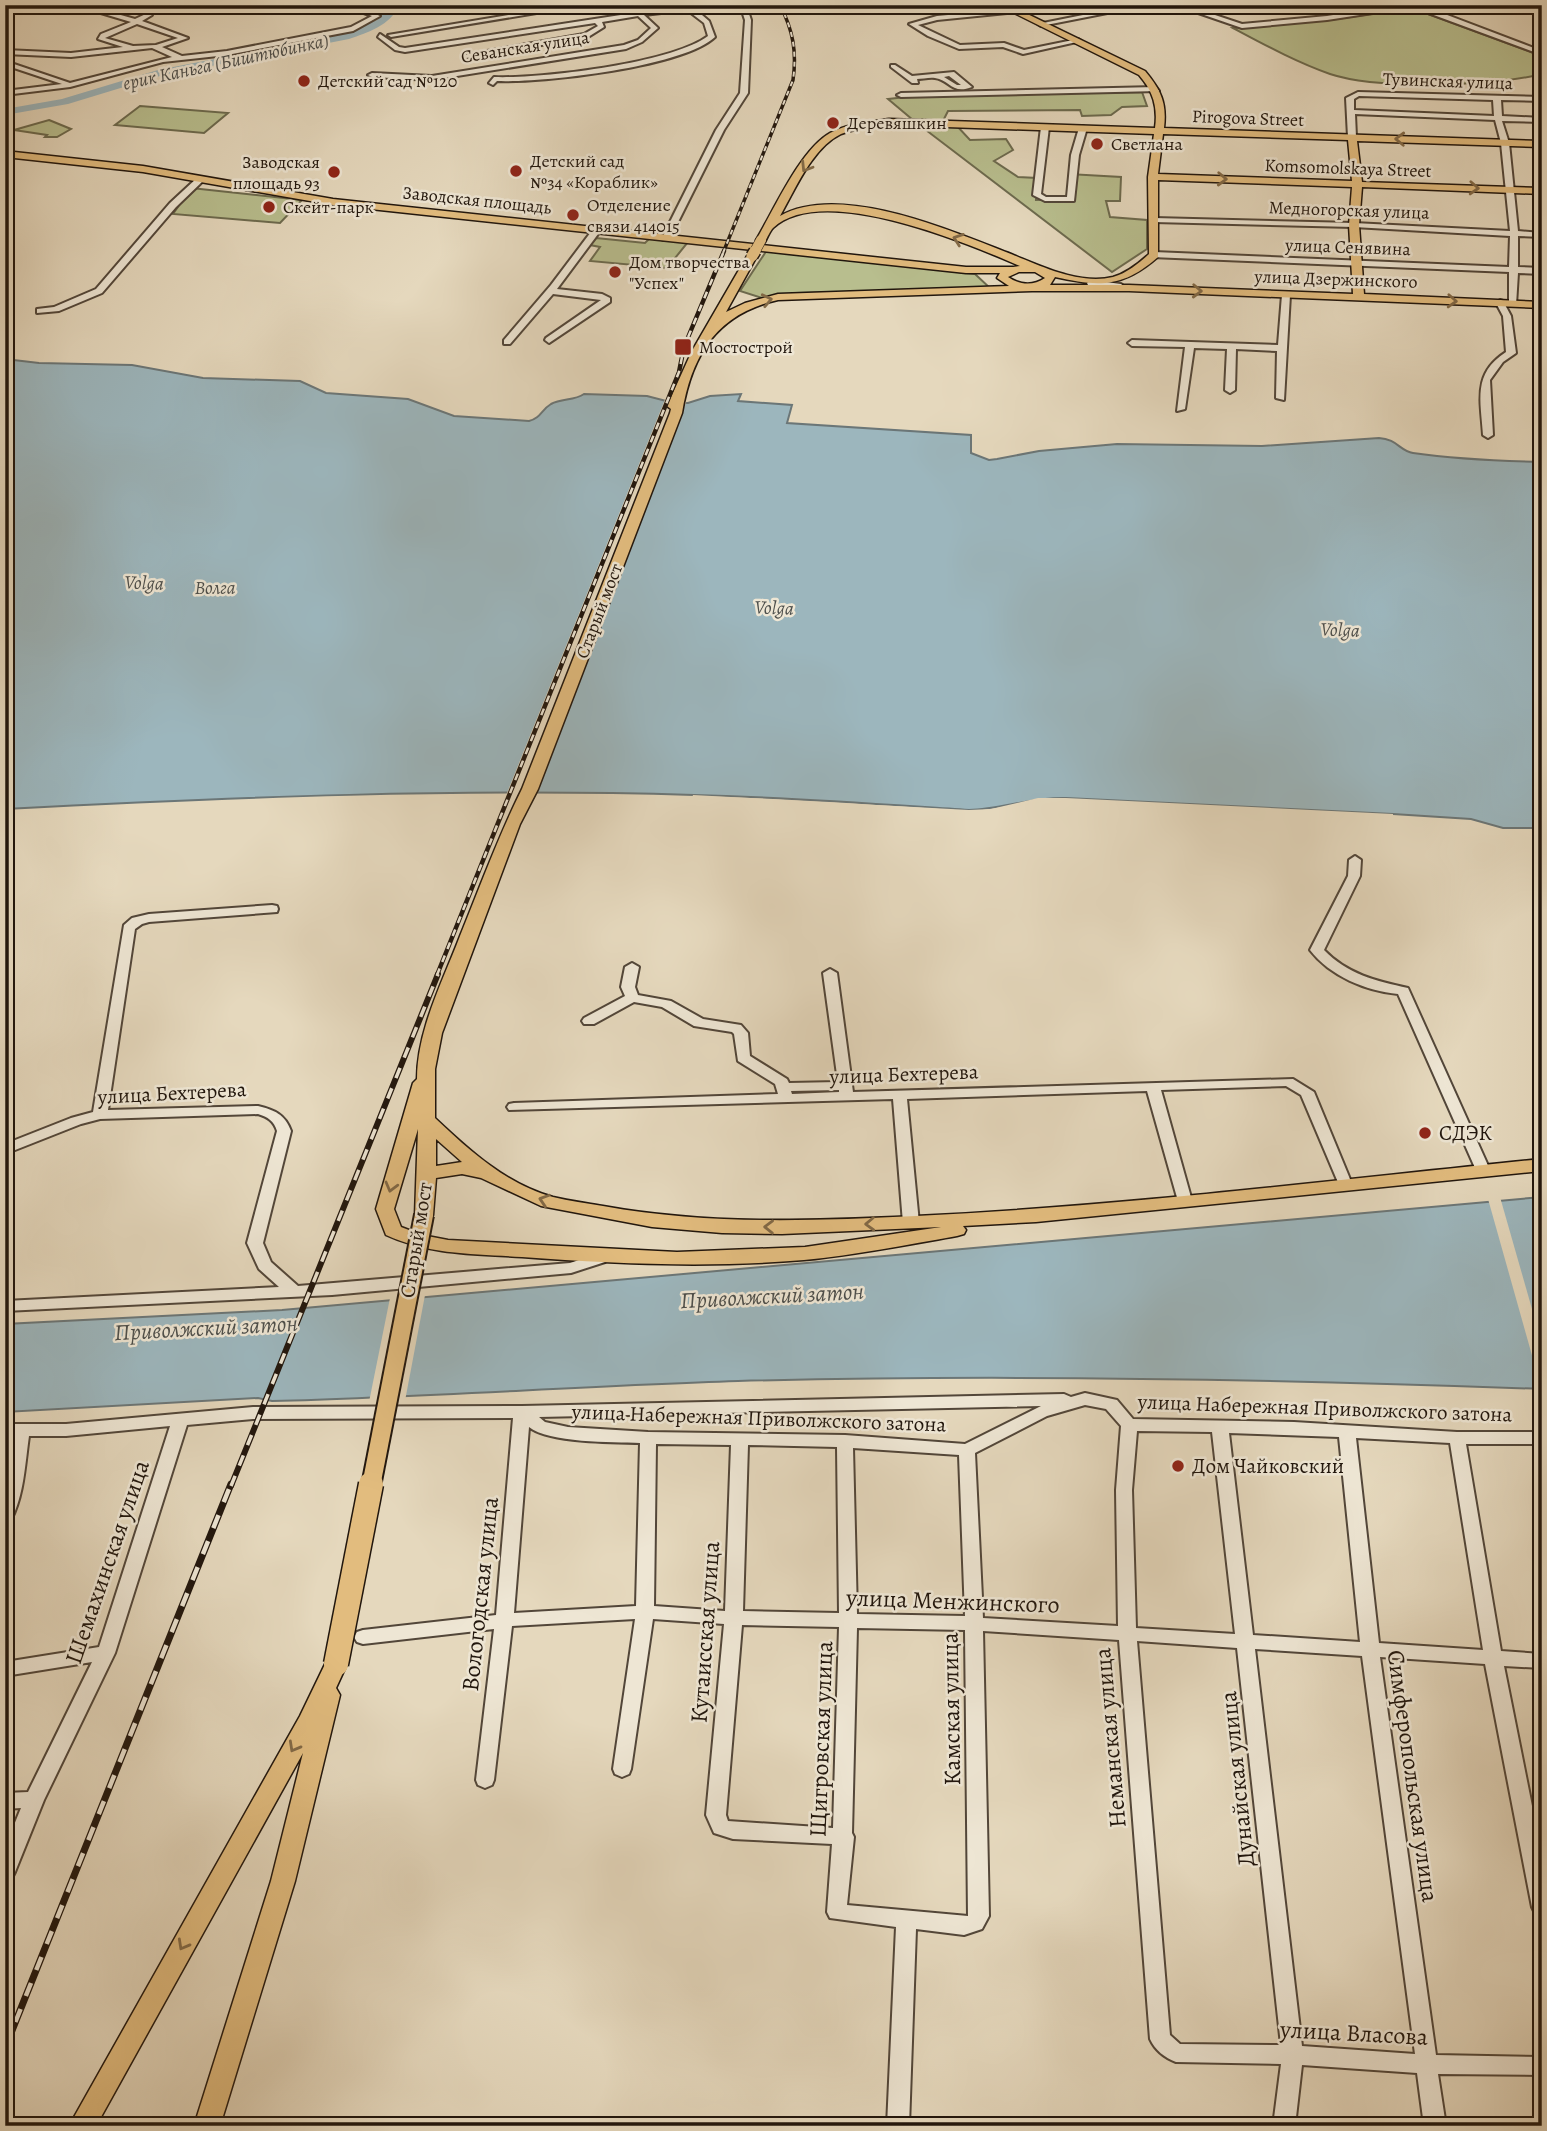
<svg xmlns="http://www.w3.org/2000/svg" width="1547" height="2131" viewBox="0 0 1547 2131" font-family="Alegreya,serif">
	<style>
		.green { fill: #b8be8e; stroke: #6c6a4e; stroke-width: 2 }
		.water { fill: #9cb6bd; stroke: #6b7677; stroke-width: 2 }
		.pier { fill: #e5d8bd }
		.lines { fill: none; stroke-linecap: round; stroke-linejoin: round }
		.river { fill: #9cb6bd; fill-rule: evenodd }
		.minor-casing { stroke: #524639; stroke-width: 4 }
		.major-casing { stroke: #21160d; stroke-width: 3 }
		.minor { fill: #eee6d4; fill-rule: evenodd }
		.major { fill: #e2bc7e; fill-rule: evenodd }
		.rail-far3-casing { stroke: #21160d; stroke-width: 3.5 }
		.rail-far2-casing { stroke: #21160d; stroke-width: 4.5 }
		.rail-far1-casing { stroke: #21160d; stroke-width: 6 }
		.rail-casing { stroke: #21160d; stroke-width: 7 }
		.rail-far3 { stroke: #eee6d4; stroke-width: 2; stroke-dasharray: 5; stroke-linecap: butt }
		.rail-far2 { stroke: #eee6d4; stroke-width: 2.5; stroke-dasharray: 7; stroke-linecap: butt }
		.rail-far1 { stroke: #eee6d4; stroke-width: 3.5; stroke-dasharray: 11; stroke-linecap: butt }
		.rail { stroke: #eee6d4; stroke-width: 4.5; stroke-dasharray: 14; stroke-linecap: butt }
		.major-bridge-far3-casing { stroke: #21160d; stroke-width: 11; stroke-linecap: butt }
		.major-bridge-far2-casing { stroke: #21160d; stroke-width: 14; stroke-linecap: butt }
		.major-bridge-far1-casing { stroke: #21160d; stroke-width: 22; stroke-linecap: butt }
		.major-bridge-casing { stroke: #21160d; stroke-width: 27; stroke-linecap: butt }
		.major-bridge-far3 { stroke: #e2bc7e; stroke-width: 10 }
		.major-bridge-far2 { stroke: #e2bc7e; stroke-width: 11 }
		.major-bridge-far1 { stroke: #e2bc7e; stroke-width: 18 }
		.major-bridge { stroke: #e2bc7e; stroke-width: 24 }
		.oneway { stroke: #826946 }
		.poi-dot { fill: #8f2418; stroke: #eee6d4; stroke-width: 2.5 }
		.labels { text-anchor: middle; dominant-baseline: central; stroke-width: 5; stroke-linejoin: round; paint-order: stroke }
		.far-street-label { font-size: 18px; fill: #21160d; stroke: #eee6d4 }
		.far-poi-label { font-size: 18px; fill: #21160d; stroke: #eee6d4; text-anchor: start }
		.far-water-label { font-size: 19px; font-style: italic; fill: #4c4e4b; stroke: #eee6d4 }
		.street-label { font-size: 21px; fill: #21160d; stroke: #eee6d4 }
		.poi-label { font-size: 21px; fill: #21160d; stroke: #eee6d4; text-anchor: start }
		.water-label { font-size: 23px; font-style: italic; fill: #4c4e4b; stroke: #eee6d4 }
		.near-street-label { font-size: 24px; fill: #21160d; stroke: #eee6d4 }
	</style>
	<rect width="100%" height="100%" fill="#e5d8bd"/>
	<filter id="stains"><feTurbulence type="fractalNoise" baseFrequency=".00286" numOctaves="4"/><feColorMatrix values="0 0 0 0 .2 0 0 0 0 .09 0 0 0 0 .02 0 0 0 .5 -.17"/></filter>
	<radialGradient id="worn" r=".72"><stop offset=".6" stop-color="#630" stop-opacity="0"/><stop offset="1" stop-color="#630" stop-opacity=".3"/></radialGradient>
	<g class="green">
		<path d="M1412,8L1542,56V74C1493,86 1378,90 1330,74C1296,62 1265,45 1233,28L1337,19Z"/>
		<polygon points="1142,92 1147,106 1122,107 1111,115 1082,116 1080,110 948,111 943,121 913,120 888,99 915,96"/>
		<polygon points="140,106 228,113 204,133 115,125"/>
		<polygon points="49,120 71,129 57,137 45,137 47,135 14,130"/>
		<polygon points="918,124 957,126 970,140 1006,139 1013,150 994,161 1018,177 1037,178 1036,200 1071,199 1069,174 1121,177 1120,201 1106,201 1110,217 1147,220 1147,249 1112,272"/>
		<polygon points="191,188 302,200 280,223 173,214"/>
		<polygon points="596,238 645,243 650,238 688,242 667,268 590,261 600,247 590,245"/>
		<polygon points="767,250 975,274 991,289 796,293 762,298 740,291"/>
	</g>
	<g class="water">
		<path d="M5,359L39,363L132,365L203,378L300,381L326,393L408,399L454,416L529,421C541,418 541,410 551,404C562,398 574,401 584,394L647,396L670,402L688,403L710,396L741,394L738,401L792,405L787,423L971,435V453L989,460L997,459L1039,451L1117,444L1262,446L1379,438C1397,439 1400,451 1413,453C1455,459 1498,461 1542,462V828H1503L1471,819L1393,814L1066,798C1032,797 1002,809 969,810C877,804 786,797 694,795C464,788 234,797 5,809Z"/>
		<path d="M1542,1197V1389C1274,1379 1006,1374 738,1381C583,1386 428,1397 272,1401L258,1398L5,1412V1324L282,1310Z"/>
	</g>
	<g class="pier">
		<polygon points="666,397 687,400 534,798 505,798"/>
		<polygon points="693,795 969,810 991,809 1038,798 1066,798 1393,814 1393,817 1045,801 969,814 692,798"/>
		<polygon points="1500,1197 1542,1344 1542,1391 1488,1199"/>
		<polygon points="425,1295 405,1401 369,1402 390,1298"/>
	</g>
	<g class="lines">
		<path class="river" d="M390,5H400C389,26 369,32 349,39L160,76L68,104L5,115V109L62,99L158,70L343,34L377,20Z"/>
		<defs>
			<g id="minor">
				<path d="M74,5H85L135,19L148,13H152V15L142,21L188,38L162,47L182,56L227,51L351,27L372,16L353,9L327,5H355L380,16L353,31L227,55L163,62L70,87L5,95V91L62,84L5,65V61L70,83L172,57L152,48L71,57L5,54V50L71,53L123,47L98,39L101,34L131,22ZM137,24L178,38L156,45L133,46L105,38Z"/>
				<polygon points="568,5 585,5 391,37 388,35"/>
				<path d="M686,5H723L695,9L709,21L715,37C683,67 543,83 497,81L493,85L489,83L494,77C541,79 672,63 708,36L704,23L687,10L644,15L658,28L642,42L626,49L432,80L372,77L368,75L372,73L432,76L624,45L638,40L651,28L638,16L602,22L604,27L588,37L466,58L464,55L584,34L598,26L595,23L405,52L395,50L378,37L380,34L399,47L405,48Z"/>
				<polygon points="740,5 746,5 751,20 748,93 724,130 670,238 663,240 662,238 716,130 740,93 745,20"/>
				<polygon points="1133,5 1148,5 1041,26 1038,24"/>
				<polygon points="1175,5 1185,5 1242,24 1327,16 1396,5 1421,5 1542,51 1542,55 1412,7 1327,20 1242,28"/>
				<polygon points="1015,9 1017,12 937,20 918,25 960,45 1004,43 1024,50 1078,39 1081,41 1023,54 1003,47 959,49 928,36 909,24 937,16"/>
				<path d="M891,65H895L912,76L954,72L972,87C952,95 950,80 935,78C930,77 922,79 917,79L918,83H912L891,67ZM949,76L961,85H957L944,77Z"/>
				<polygon points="1156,87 1159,91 901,97 897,95 901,93"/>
				<path d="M1358,92L1542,97V101L1501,100L1502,116L1542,118V122L1502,121L1509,143L1518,231L1542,233V237L1518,236V267L1542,268V274L1518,273L1516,305L1509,303V272L1151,257V253L1154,252L1509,267L1510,236L1354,227L1154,222L1150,220L1154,218L1354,223L1510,231L1501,143L1495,120L1355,114L1356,137L1352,139L1348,137L1346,98ZM1359,96L1493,100L1494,116L1354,110V99Z"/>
				<polygon points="1045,125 1049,127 1041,194 1046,197 1067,197 1071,155 1079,128 1083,126 1087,128 1079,155 1074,201 1045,201 1033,195 1041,127"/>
				<polygon points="197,178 204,180 176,207 102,293 59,311 37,313 37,309 54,307 96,289 170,203"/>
				<polygon points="594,228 601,230 557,289 602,294 610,298 610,302 549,343 545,340 546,338 601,300 553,294 510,344 504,344 504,340 551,285"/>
				<polygon points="1091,280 1121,284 1125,287 1121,290 1088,285 1087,283"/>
				<polygon points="1286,292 1290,295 1284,400 1276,398 1277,351 1236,349 1235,390 1230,393 1225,390 1227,349 1194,348 1185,409 1177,411 1185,347 1132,346 1128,343 1132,340 1278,345 1282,295"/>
				<path d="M1500,300L1503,301L1511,316L1516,353L1503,362L1490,380L1493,435L1488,438L1483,435C1481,400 1472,374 1506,352L1503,316L1496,303Z"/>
				<path d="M1355,856L1361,860L1360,876L1324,950C1347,974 1376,981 1408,988L1490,1170L1488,1173H1478L1476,1170L1398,994C1366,991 1330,976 1310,950L1348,876L1349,860Z"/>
				<path d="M272,905L277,906L278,909L277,912L149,922L142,924L135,929L108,1110L258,1106C274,1110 285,1114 291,1131L263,1243L271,1262L298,1286L570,1263L600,1253L605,1254L608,1258L605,1262L571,1273L332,1295L5,1311V1301L279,1287L259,1269L247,1243L277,1131C274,1121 268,1117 258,1114L100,1119L81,1124L5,1154V1144L71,1118L93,1112L124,925L132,918L149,914Z"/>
				<path d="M632,963L639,967L635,987L638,995L671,1001L703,1019L741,1025L748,1033L750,1056L787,1079L789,1083L838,1082L823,973L830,969L837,973L853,1092L1293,1079L1314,1092L1352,1184L1350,1187H1340L1301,1095L1286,1086L1161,1090L1192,1201L1185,1206L1178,1201L1147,1091L907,1099L919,1223L911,1228L903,1223L893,1099L509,1110L507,1107L509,1104L514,1103L778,1094L775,1084L738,1061L734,1034L732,1032L694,1026L662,1007L634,1002L594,1024H584L582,1021L584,1018L625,996L621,987L625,967ZM839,1090V1092L792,1094L791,1091Z"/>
				<path d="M1085,1393L1117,1400L1133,1419L1294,1422L1457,1432H1542V1444H1466L1501,1651L1542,1654V1668L1504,1666L1542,1856V1915L1535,1913L1532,1907L1485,1664L1380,1657L1436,2055L1542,2057V2075L1438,2074L1446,2126H1424L1417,2073L1302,2065L1295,2126H1273L1281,2064L1176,2062C1165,2058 1155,2050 1150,2039L1119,1640L983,1631L989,1916L982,1929L964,1935L916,1929L909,2126H887L896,1927L830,1918L827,1912L832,1844L733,1839L714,1833L706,1815L724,1624L653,1619L631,1769L629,1774L622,1777L615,1774L613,1769L635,1619L512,1626L494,1780L492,1785L485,1788L478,1785L476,1780L494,1629L363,1644L357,1642L354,1637L357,1632L363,1630L496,1615L513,1418L253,1419L187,1425L115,1653L44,1800L15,1872L12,1878L5,1880V1847L21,1808L5,1809V1793L28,1792L92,1662L5,1676V1662L99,1647L170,1426L66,1436H29C25,1464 24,1495 11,1520L5,1522V1485L13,1436H5V1424H66L253,1407L522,1406L1064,1394L1071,1397ZM1085,1405L1106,1409L1121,1426L1116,1490L1118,1626L983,1618L975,1453L1047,1416ZM1041,1406L965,1444L845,1435L648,1432L568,1427L545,1422L539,1417ZM529,1427C548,1443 613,1442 640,1443L636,1606L514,1613ZM1137,1431L1212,1432L1235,1634L1136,1628L1132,1490ZM1229,1433L1339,1437L1360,1642L1253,1635ZM1356,1438L1450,1443L1483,1650L1379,1643ZM656,1444L731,1445L725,1611L654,1606ZM748,1445L837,1447L839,1613L743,1611ZM853,1448L959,1455L965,1616L857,1614ZM742,1625L839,1627L833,1828L728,1821L726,1815ZM857,1628L965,1630L968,1916L847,1905L854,1837L852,1833ZM1137,1641L1237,1648L1281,2045L1180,2044L1170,2035ZM1255,1649L1362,1656L1415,2054L1302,2046Z"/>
			</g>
			<g id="major">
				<path d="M998,5H1009L1145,71C1161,90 1167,103 1164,128L1542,141V147L1357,141L1362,182L1542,188V194L1362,187L1359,225L1364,294L1542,302V308L1129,291H1032L778,300C717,314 692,354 682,413L538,789L520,824L442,1033L435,1069V1118C470,1151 506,1184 553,1197C569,1201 587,1203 603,1206C708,1225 810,1221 916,1216C1125,1206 1333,1180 1542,1159V1171L1036,1222L963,1226L966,1230L964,1234L957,1236C906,1245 856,1255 804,1260C710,1268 616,1264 522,1257C476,1254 429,1255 386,1235L376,1209L413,1083L417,1079C417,1030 443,981 460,936C480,887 498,837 522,789L670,413L671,409L667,406L692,351L747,256L752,253L757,256L726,312L745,303L778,294L1009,286L997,278L1000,273H966L333,205L143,172L5,157V151L143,166L333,199L966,267H1013L1020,266C967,243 822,182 773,228C770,231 767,238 765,242L756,240C774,210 800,150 830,133C848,123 870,122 889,119L1155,128C1158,107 1153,91 1139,75ZM889,125L1154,134L1148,177L1149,254C1138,264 1127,273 1113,277C1079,285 1041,266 1011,254C951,231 840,182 780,216C795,190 812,148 841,134C856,128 873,127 889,125ZM1163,134L1348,140L1352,181L1158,174ZM1158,180L1352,187L1349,225L1353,294L1129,285H1050L1055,277C1099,287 1123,288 1158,257ZM1019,272H1035L1045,278C1033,286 1020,285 1008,277ZM418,1129L415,1215L417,1219H431L433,1215L436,1178L462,1174L481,1178L541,1206L652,1227L722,1233L782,1234L941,1227L805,1247L677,1252L448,1240L422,1235L401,1227L394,1209ZM436,1139L462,1162L436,1166Z"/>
				<polygon points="336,1655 344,1658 347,1664 336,1688 340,1695 295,1881 220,2126 194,2126 271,1881 303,1753 96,2126 69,2126 300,1716 328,1658"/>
			</g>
		</defs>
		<use href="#minor" class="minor-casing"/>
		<use href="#major" class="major-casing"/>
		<use href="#minor" class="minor"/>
		<use href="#major" class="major"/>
		<defs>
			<path id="rail-far3" d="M723,253L793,80C797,52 793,30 780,5"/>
			<polyline id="rail-far2" points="437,975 679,372 684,347 724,251"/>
			<polyline id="rail-far1" points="231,1486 438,974"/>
			<polyline id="rail" points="5,2048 231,1484"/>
		</defs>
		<use href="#rail-far3" class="rail-far3-casing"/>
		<use href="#rail-far2" class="rail-far2-casing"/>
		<use href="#rail-far1" class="rail-far1-casing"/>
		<use href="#rail" class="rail-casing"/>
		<use href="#rail-far3" class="rail-far3"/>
		<use href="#rail-far2" class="rail-far2"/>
		<use href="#rail-far1" class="rail-far1"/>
		<use href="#rail" class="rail"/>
		<defs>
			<polyline id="major-bridge-far3" points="754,253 761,240"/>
			<polyline id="major-bridge-far2" points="752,256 755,251"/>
			<polyline id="major-bridge-far1" points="371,1486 424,1215"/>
			<polyline id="major-bridge" points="336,1664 371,1484"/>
		</defs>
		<use href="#major-bridge-far3" class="major-bridge-far3-casing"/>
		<use href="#major-bridge-far2" class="major-bridge-far2-casing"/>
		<use href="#major-bridge-far1" class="major-bridge-far1-casing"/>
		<use href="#major-bridge" class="major-bridge-casing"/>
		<use href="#major-bridge-far3" class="major-bridge-far3"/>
		<use href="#major-bridge-far2" class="major-bridge-far2"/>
		<use href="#major-bridge-far1" class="major-bridge-far1"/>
		<use href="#major-bridge" class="major-bridge"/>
	</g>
	<defs><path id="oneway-chevron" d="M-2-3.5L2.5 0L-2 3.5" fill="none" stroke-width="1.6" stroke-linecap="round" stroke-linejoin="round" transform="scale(1.75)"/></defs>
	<g class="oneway">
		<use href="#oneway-chevron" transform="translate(1400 139) rotate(-178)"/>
		<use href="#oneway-chevron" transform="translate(806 167) rotate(122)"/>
		<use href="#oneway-chevron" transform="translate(1222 179) rotate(2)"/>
		<use href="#oneway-chevron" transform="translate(1474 188) rotate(3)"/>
		<use href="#oneway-chevron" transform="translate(958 239) rotate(-161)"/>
		<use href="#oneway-chevron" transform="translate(1197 291) rotate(2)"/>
		<use href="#oneway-chevron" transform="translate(767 300) rotate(-12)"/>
		<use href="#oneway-chevron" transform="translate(1452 301) rotate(3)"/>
		<use href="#oneway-chevron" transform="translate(391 1187) rotate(105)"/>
		<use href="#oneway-chevron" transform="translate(544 1200) rotate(-162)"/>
		<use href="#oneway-chevron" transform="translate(870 1224) rotate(178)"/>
		<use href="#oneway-chevron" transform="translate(769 1227) rotate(-179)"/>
		<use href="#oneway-chevron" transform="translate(294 1747) rotate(119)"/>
		<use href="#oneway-chevron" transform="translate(183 1945) rotate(119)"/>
	</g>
	<g class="poi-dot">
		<circle cx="304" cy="81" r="7"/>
		<circle cx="833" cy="123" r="7"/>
		<circle cx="1097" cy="144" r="7"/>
		<circle cx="516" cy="171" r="7"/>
		<circle cx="334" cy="172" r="7"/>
		<circle cx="269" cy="207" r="7"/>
		<circle cx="573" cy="215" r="7"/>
		<circle cx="615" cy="272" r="7"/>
		<rect x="674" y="338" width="18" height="18" rx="3.5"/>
		<circle cx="1425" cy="1133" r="7"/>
		<circle cx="1178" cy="1466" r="7"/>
	</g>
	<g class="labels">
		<g class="far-street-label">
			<text transform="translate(525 47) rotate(-9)">Севанская улица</text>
			<text transform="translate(1448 81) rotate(2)">Тувинская улица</text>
			<text transform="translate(1248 118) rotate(2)">Pirogova Street</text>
			<text transform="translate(1348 168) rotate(2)">Komsomolskaya Street</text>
			<text transform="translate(477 200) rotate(6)">Заводская площадь</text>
			<text transform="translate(1349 210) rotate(2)">Медногорская улица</text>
			<text transform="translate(1348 247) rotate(2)">улица Сенявина</text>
			<text transform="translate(1336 279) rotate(2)">улица Дзержинского</text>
			<text transform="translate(599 611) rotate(-69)">Старый мост</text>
		</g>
		<g class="far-poi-label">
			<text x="318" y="81">Детский сад №120</text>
			<text x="847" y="123">Деревяшкин</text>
			<text x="1111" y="144">Светлана</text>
			<text x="530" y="161">Детский сад<tspan x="530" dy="21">№34 «Кораблик»</tspan></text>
			<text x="320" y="162" text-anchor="end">Заводская<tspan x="320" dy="21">площадь 93</tspan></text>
			<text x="587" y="205">Отделение<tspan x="587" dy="21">связи 414015</tspan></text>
			<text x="283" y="207">Скейт-парк</text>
			<text x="629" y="262">Дом творчества<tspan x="629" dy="21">"Успех"</tspan></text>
			<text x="699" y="347">Мостострой</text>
		</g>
		<g class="far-water-label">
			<text transform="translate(226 62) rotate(-12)">ерик Каньга (Биштюбинка)</text>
			<text transform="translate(144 583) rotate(2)">Volga</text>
			<text x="215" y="588">Волга</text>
			<text transform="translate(774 608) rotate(2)">Volga</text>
			<text transform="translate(1340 630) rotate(2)">Volga</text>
		</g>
		<g class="street-label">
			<text transform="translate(904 1074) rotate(-2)">улица Бехтерева</text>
			<text transform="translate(172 1093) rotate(-3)">улица Бехтерева</text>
			<text transform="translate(416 1240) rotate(-81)">Старый мост</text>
			<text transform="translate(1325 1408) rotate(2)">улица Набережная Приволжского затона</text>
			<text transform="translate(759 1418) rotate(2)">улица Набережная Приволжского затона</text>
		</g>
		<g class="poi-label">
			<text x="1439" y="1133">СДЭК</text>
			<text x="1192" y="1466">Дом Чайковский</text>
		</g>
		<g class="water-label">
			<text transform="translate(772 1296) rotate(-3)">Приволжский затон</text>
			<text transform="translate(206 1328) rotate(-3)">Приволжский затон</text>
		</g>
		<g class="near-street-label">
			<text transform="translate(107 1562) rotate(-71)">Шемахинская улица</text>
			<text transform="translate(480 1594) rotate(-84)">Вологодская улица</text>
			<text transform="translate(953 1601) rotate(2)">улица Менжинского</text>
			<text transform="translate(705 1632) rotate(-86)">Кутаисская улица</text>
			<text transform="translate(951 1709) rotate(-91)">Камская улица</text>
			<text transform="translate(1110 1738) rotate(-95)">Неманская улица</text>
			<text transform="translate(821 1739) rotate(-88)">Щигровская улица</text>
			<text transform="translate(1413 1776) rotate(82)">Симферопольская улица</text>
			<text transform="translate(1237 1779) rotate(-96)">Дунайская улица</text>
			<text transform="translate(1354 2033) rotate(3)">улица Власова</text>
		</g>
	</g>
	<rect width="1547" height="2131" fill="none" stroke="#e5d8bd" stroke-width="28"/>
	<rect x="7" y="7" width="1533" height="2117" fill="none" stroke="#21160d" stroke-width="3.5"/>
	<rect x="14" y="14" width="1519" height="2103" fill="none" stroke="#21160d" stroke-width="2"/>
	<rect width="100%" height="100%" filter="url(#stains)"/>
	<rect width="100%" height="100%" fill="url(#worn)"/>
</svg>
